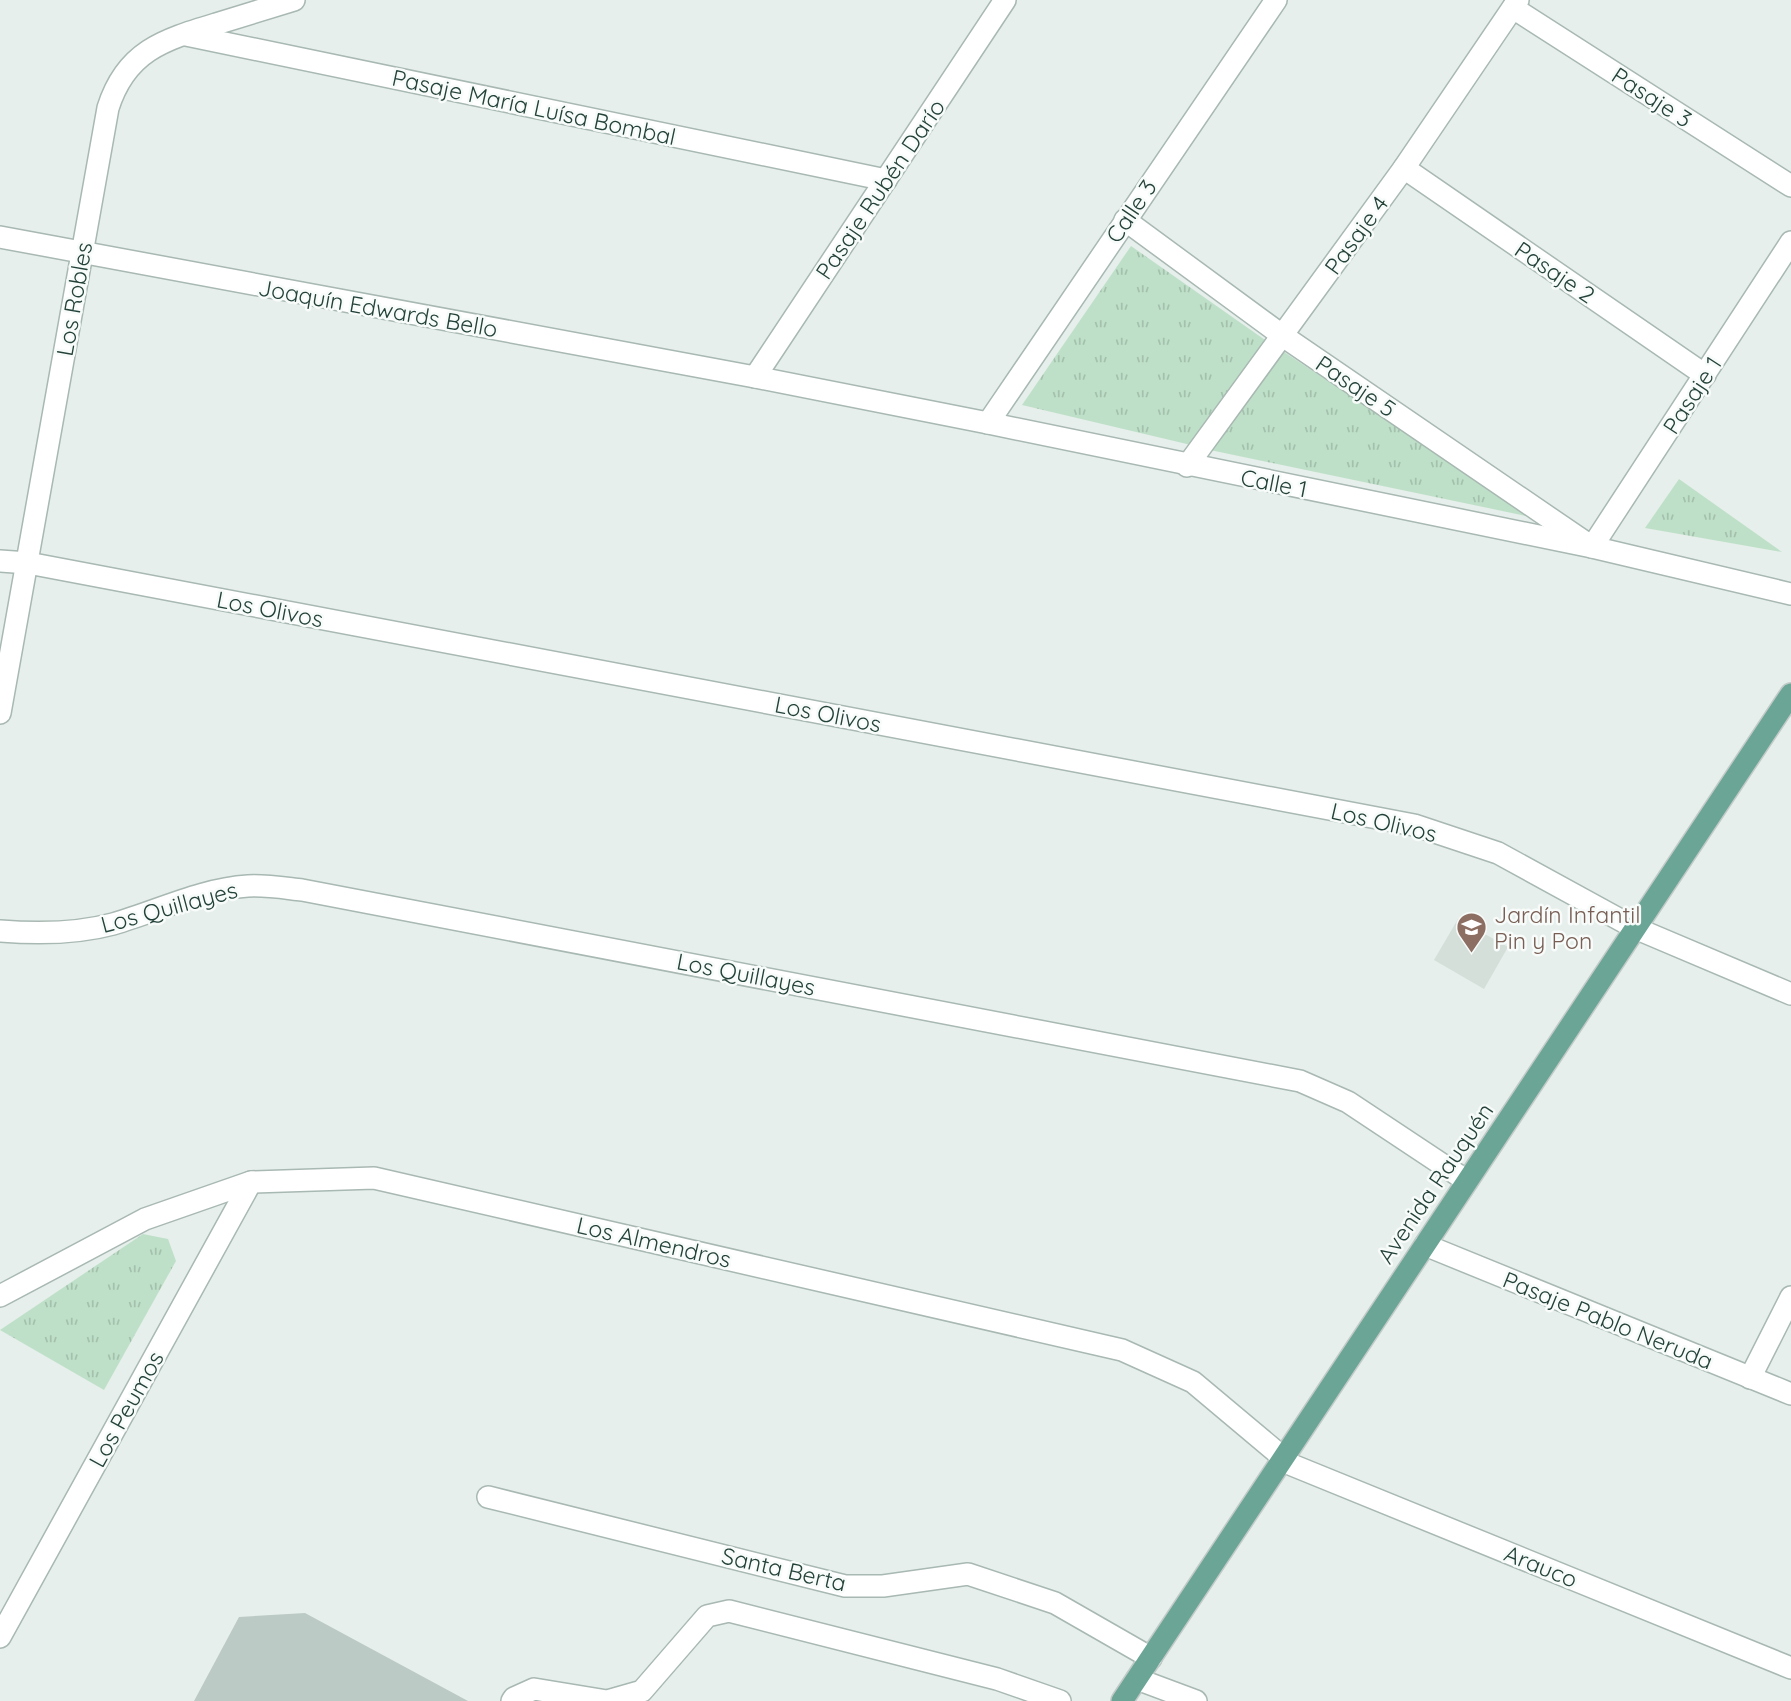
<svg xmlns="http://www.w3.org/2000/svg" width="1791" height="1701" viewBox="0 0 1791 1701" font-family="Quicksand,sans-serif">
	<style>
		.built { fill: #d4dfda }
		.grass { fill: url(#grass-tufts) }
		.building { fill: #bbcac4 }
		.lines { fill: none; stroke-linecap: round; stroke-linejoin: round }
		.minor-casing { stroke: #a8b8b2; stroke-width: 24 }
		.major-casing { stroke: #c2cac8; stroke-width: 24 }
		.minor { stroke: #fff; stroke-width: 21 }
		.major { stroke: #6aa596; stroke-width: 21 }
		.labels { text-anchor: middle; dominant-baseline: central; stroke-width: 5; stroke-linejoin: round; paint-order: stroke }
		.street-label { font-size: 23px; fill: #24423a; stroke: #f7fbf9 }
		.education-label { font-size: 23px; fill: #785e54; stroke: #f7fbf9; text-anchor: start }
	</style>
	<defs>
		<pattern id="grass-tufts" width="24" height="20" patternUnits="userSpaceOnUse" patternTransform="scale(1.75)"><rect width="24" height="20" fill="#bfe0c8"/><path d="M3 7l-1-3M5 7V3M7 7l1-3M15 17l-1-3M17 17v-4M19 17l1-3" fill="none" stroke="#a4c1ad"/></pattern>
	</defs>
	<rect width="100%" height="100%" fill="#e6efeb"/>
	<polygon class="built" points="1458,919 1508,947 1484,989 1434,960"/>
	<g class="grass">
		<polygon points="1131,246 1268,342 1191,445 1022,405"/>
		<polygon points="1284,352 1536,518 1210,450"/>
		<polygon points="1679,479 1782,552 1645,528"/>
		<polygon points="143,1234 168,1239 176,1261 104,1390 0,1330"/>
	</g>
	<polygon class="building" points="305,1613 468,1701 194,1701 239,1617"/>
	<g class="lines">
		<defs>
			<g id="minor">
				<polyline points="1513,8 1791,186"/>
				<polyline points="186,35 886,180"/>
				<polyline points="1404,168 1705,375"/>
				<polyline points="1125,220 1283,336 1592,547 1791,242"/>
				<polyline points="0,237 755,377 988,423 1592,547 1791,594"/>
				<polyline points="755,377 1005,0"/>
				<polyline points="988,423 1276,0"/>
				<polyline points="1187,466 1404,168 1518,0"/>
				<polyline points="0,561 28,563 1414,825 1498,853 1635,928 1791,994"/>
				<path d="M0,713L108,108C126,51 163,40 216,24C242,16 268,8 294,0"/>
				<path d="M0,931C38,934 76,934 113,924C158,911 201,889 248,886C266,885 284,888 302,890L1300,1081L1348,1102L1467,1181"/>
				<polyline points="1425,1245 1791,1394"/>
				<polyline points="0,1296 145,1219 251,1182 374,1178 1122,1350 1193,1382 1292,1465 1791,1668"/>
				<polyline points="1750,1378 1791,1297"/>
				<polyline points="488,1497 845,1586 883,1586 968,1574 1055,1603 1151,1658"/>
				<polyline points="0,1637 251,1182"/>
				<polyline points="1137,1679 1196,1701"/>
				<polyline points="512,1701 514,1698 534,1689 607,1701 642,1691 707,1616 729,1611 997,1679 1060,1701"/>
			</g>
			<polyline id="major" points="1122,1701 1791,694"/>
		</defs>
		<use href="#minor" class="minor-casing"/>
		<use href="#major" class="major-casing"/>
		<use href="#minor" class="minor"/>
		<use href="#major" class="major"/>
	</g>
	<defs>
		<symbol id="school-pin" viewBox="-11 -11 22 30"><path d="M0 17L-7.5 6A9.5 9.5 0 1 1 7.5 6Z" fill="#8d6e63" stroke="#f7fbf9"/><path d="M0-5L7-2L0 1L-7-2ZM-4 1L0 2.5L4 1V4Q0 6-4 4Z" fill="#fff"/></symbol>
	</defs>
	<g fill-rule="evenodd">
		<use href="#school-pin" x="1454" y="910" width="35" height="47"/>
	</g>
	<g class="labels">
		<g class="street-label">
			<text transform="translate(1652 97) rotate(33)">Pasaje 3</text>
			<text transform="translate(534 107) rotate(12)">Pasaje María Luísa Bombal</text>
			<text transform="translate(880 189) rotate(-56)">Pasaje Rubén Darío</text>
			<text transform="translate(1131 211) rotate(-56)">Calle 3</text>
			<text transform="translate(1356 235) rotate(-54)">Pasaje 4</text>
			<text transform="translate(1555 272) rotate(34)">Pasaje 2</text>
			<text transform="translate(74 299) rotate(-80)">Los Robles</text>
			<text transform="translate(378 308) rotate(10)">Joaquín Edwards Bello</text>
			<text transform="translate(1356 386) rotate(34)">Pasaje 5</text>
			<text transform="translate(1692 395) rotate(-57)">Pasaje 1</text>
			<text transform="translate(1274 483) rotate(11)">Calle 1</text>
			<text transform="translate(270 609) rotate(11)">Los Olivos</text>
			<text transform="translate(828 714) rotate(11)">Los Olivos</text>
			<text transform="translate(1384 822) rotate(13)">Los Olivos</text>
			<text transform="translate(169 907) rotate(-15)">Los Quillayes</text>
			<text transform="translate(746 974) rotate(11)">Los Quillayes</text>
			<text transform="translate(1435 1183) rotate(-56)">Avenida Rauquén</text>
			<text transform="translate(654 1242) rotate(13)">Los Almendros</text>
			<text transform="translate(1608 1320) rotate(22)">Pasaje Pablo Neruda</text>
			<text transform="translate(126 1409) rotate(-61)">Los Peumos</text>
			<text transform="translate(1541 1566) rotate(22)">Arauco</text>
			<text transform="translate(784 1569) rotate(13)">Santa Berta</text>
		</g>
		<g class="education-label">
			<text x="1494" y="914">Jardín Infantil<tspan x="1494" dy="26">Pin y Pon</tspan></text>
		</g>
	</g>
</svg>
